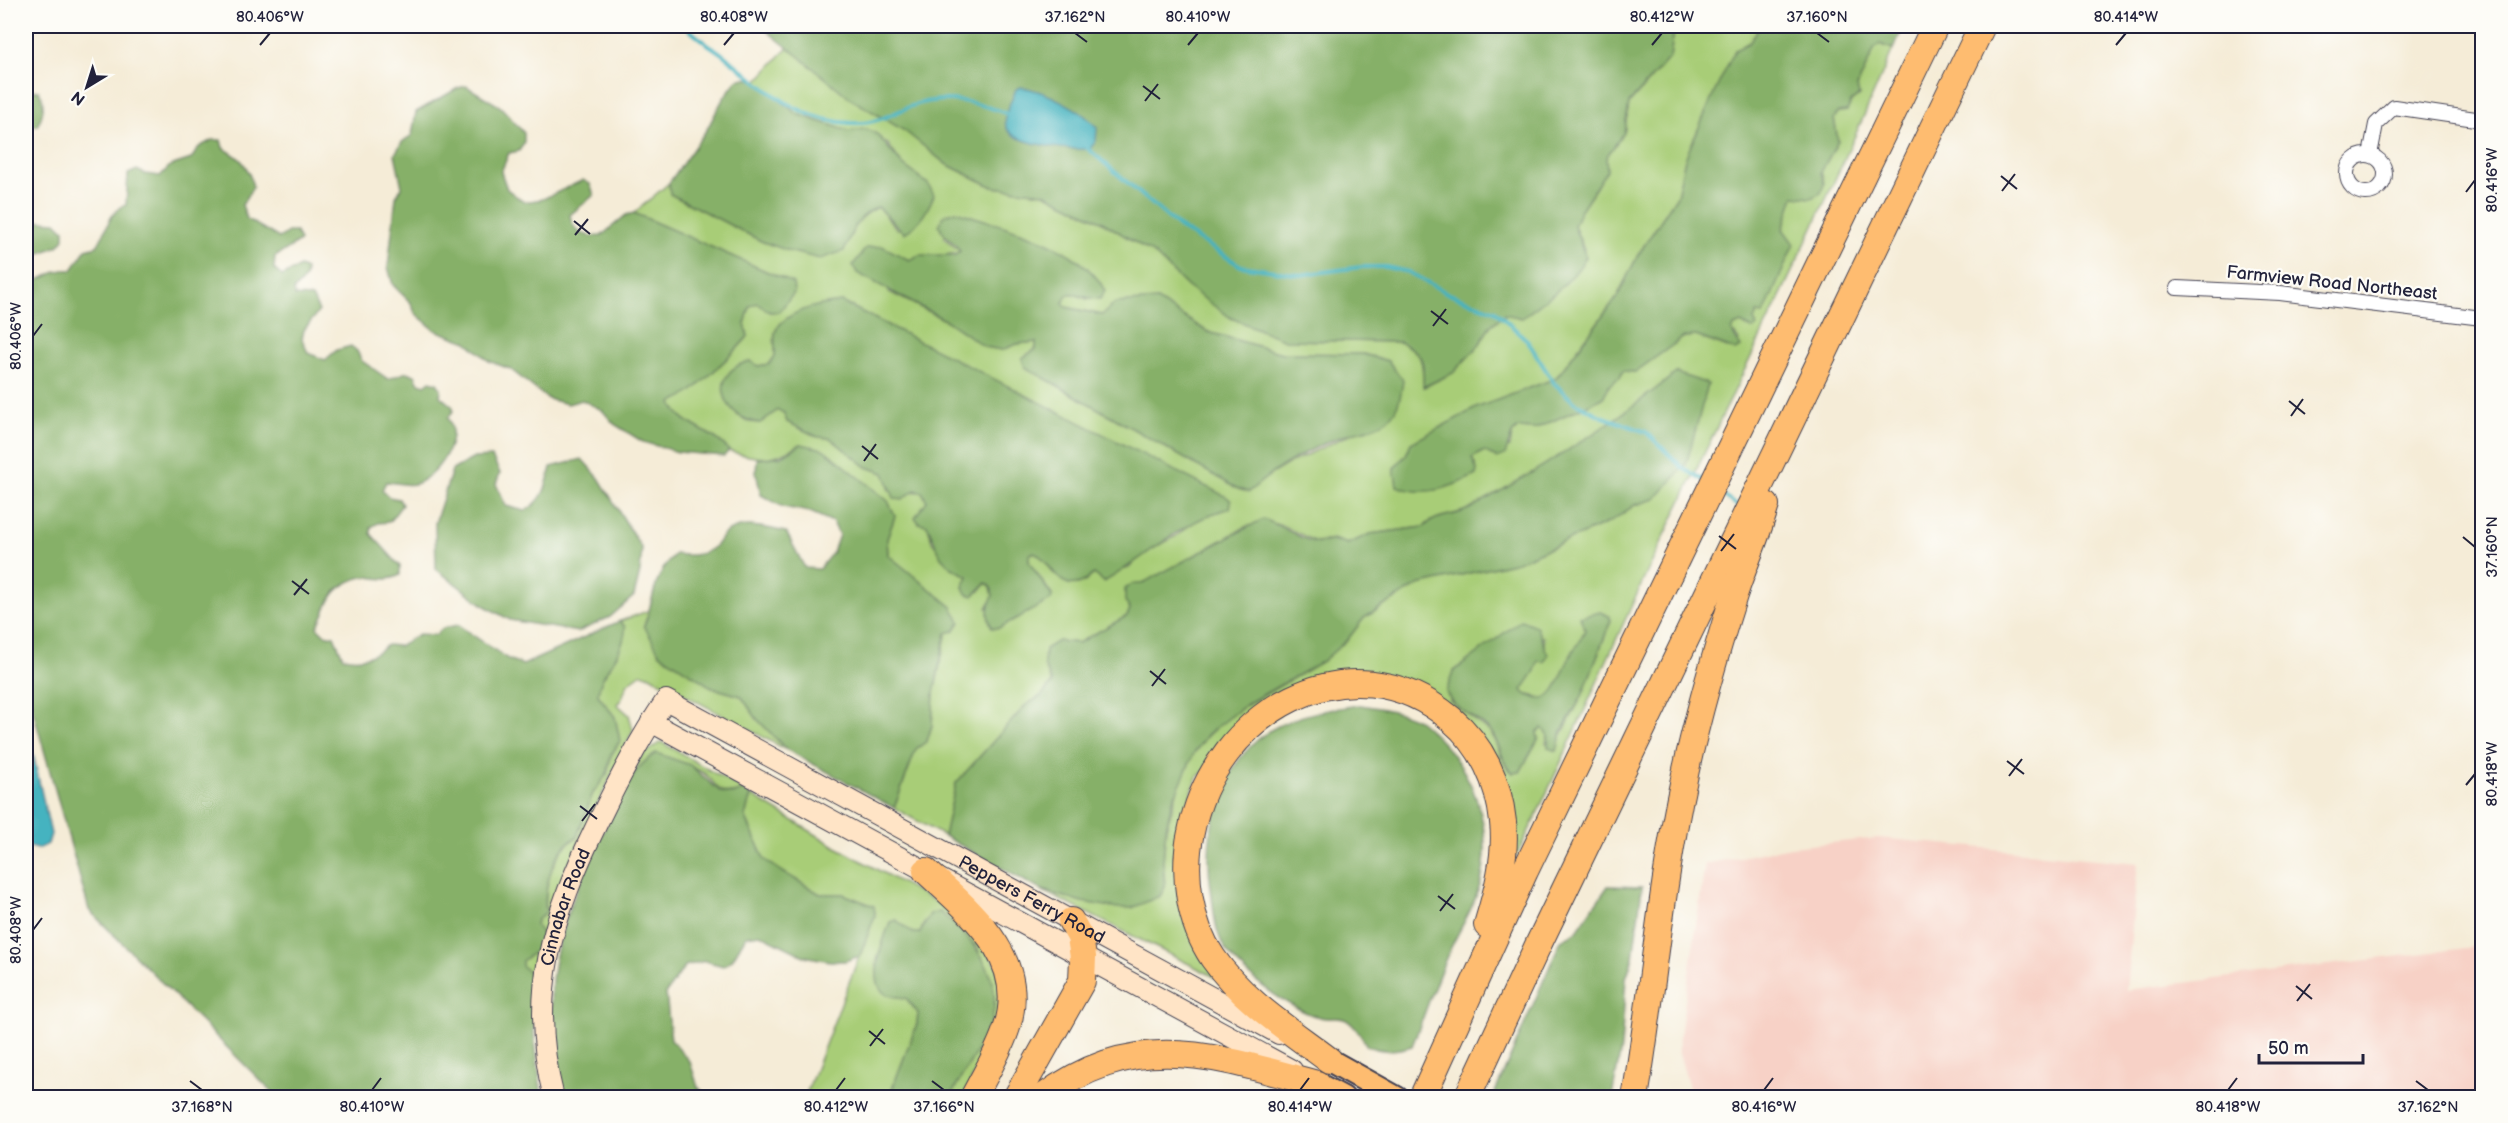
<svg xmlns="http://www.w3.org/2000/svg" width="2508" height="1123" viewBox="0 0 2508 1123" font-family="'Balsamiq Sans',sans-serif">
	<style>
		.built { fill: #f7d1c6 }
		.green { fill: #a8cd77; stroke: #657859; stroke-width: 1.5; fill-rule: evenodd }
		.forest { fill: #86b068; stroke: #546952; stroke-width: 1.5 }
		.water { fill: #45b3c0; stroke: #346a7e; stroke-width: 1.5 }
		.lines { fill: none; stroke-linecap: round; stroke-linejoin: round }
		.stream { stroke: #45b3c0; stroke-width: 4 }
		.street-casing { stroke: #424052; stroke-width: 16 }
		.secondary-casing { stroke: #424052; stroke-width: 22 }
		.primary-casing { stroke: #424052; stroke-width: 26 }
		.highway-casing { stroke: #424052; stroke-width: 28 }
		.street { stroke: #fff; stroke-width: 14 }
		.secondary { stroke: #ffe4c6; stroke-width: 20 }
		.primary { stroke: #febc70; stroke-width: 22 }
		.highway { stroke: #febc70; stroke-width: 26 }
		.ticks { fill: none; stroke: #22223b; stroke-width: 2 }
		.labels { text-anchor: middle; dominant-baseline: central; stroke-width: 4.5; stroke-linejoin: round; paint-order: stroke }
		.street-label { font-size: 18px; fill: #22223b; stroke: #fdfcf7 }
		.neatline { fill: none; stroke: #22223b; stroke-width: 2 }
		.ticks-label { font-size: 15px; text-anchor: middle; fill: #22223b }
	</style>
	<rect width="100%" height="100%" fill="#fdfcf7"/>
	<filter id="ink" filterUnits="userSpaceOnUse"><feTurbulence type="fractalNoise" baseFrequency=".0167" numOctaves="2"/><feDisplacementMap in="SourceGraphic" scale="12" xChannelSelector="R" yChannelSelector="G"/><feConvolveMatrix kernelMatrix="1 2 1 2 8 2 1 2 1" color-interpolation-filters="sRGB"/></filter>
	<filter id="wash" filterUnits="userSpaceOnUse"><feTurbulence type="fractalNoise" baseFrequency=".008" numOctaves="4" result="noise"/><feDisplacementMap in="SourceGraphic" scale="24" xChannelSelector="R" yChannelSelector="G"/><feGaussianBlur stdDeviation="1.35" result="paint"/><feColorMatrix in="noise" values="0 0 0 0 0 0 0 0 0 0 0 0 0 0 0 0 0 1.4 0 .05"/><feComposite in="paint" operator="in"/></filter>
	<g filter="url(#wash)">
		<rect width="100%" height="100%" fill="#f5ecd7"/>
		<polygon class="built" points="1879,838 2138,863 2126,990 2482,946 2482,1097 1692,1097 1678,1050 1705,864 1791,847"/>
		<g class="green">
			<path d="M1678,26H1755L1757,31L1750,42L1735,50L1685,159L1677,196L1638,255L1617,297L1556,378L1411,443L1406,455L1394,468L1477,469L1472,458L1484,451L1510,447L1512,434L1518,428L1535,429L1603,398L1608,386L1623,371L1635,372L1684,337L1696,336L1727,348L1739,340L1732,331L1734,326L1741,323L1747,327L1757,313L1766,309L1779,278L1783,229L1794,195L1811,198L1824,184L1821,172L1838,141L1834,119L1838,112L1847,111L1851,102L1859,96L1857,87L1875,48L1880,44L1893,49C1819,223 1733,392 1652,562C1605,661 1564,761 1515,859L1508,826L1445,709L1322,681L1197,777L1180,827L1215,977L1039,889L1082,902L1150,899L1160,896L1165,887L1163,861L1166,828L1181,779L1194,753L1208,735L1227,717L1323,661L1348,639L1364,618L1418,585L1517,562L1610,522L1635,505L1655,499L1676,373C1612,425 1541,469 1469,509C1454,517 1435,514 1424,527L1370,534L1348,544L1333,539L1316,542L1279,524L1247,526L1141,585L1127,616L1078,643L1058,641L1044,665L1052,683L1041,696L1026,705L956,783L944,836L894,808L916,749L927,741L932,725L934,693L952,607L888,555L887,539L895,516L801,444C772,462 760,460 729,451C715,430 681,427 672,403C677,398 682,398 688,394C697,388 743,344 748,336L745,324L750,306L757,303L770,312L784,279L634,213L669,183L670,194L763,242L851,236C853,220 865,214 878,207L897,229L921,219L933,195L928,184L902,164L888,144L866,129L848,131L797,114L757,81L789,46L851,99L905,131L946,164L993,187L1044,193L1101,221L1154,254L1188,287L1285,340L1400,342C1426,355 1421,361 1424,387L1453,373L1479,345L1490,326L1506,314L1522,318L1584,249L1574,226L1580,211L1597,186L1606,157L1624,133L1629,104L1670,57L1674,31ZM956,211L979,219L1089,300L1075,294L1067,295L1063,303L1066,307L1102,315L1157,300L1208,332L1282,353L1363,354L1388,361L1403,380L1361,429L1288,464L1263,479L1249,492L1238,489L1025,367L1036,348V342L1017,344L1002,350L985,347L947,321L889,292L866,248L882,247L909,260C919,258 955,255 960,251L944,238ZM842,302L1226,497L1231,501L1230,507L1196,520L1176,536L1140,556L1129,568L1099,576L1094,574L1085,582L1053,573L1042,555L1035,552L1029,555V562L1052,595L987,608L993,596L991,586L986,583L979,592L963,587L968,576L952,568L932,542L924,508L927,501L922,492L889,490L888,478L884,473L867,467L830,438L818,437L787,422L784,413L778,410L760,423L749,422L737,415L750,361L758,366L769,364L775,357C776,349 773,340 775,333C781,312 824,307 842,302ZM1609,616L1611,620L1582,696L1559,740L1546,743L1548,735L1542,727L1537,732L1538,739L1520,772L1513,773L1506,767L1491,733L1450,701L1453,672L1480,652L1543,637L1545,649L1521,690C1525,696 1527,694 1533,696C1555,707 1561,674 1569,659C1574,649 1580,641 1585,630L1583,623Z"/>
			<path d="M650,610L644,626L713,688L741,696L757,719L787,750L648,675L642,673L628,683L621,700L617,704L629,715L633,730L565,872L544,935L536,926L537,920L546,912C543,887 553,850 577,837L593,793L607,774L611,755L620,741L615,717L598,695L599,684L619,652L625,627L620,621Z"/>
			<path d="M661,742L744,790C714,800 720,782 700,771C686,763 663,762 648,759L629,781L642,755Z"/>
			<polygon points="751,795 838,848 960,915 998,967 1002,1011 964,1097 950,1097 992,1019 978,948 940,912 925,921 920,933 913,933 896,920 890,922 877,960 879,985 906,998 918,1013 917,1024 889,1097 805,1097 875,915 874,906 843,894 820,894 781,871 764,859 745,816"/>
			<polygon points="541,947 535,985 528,971 522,966 522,960"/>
		</g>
		<g class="forest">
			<path d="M761,26H1678L1674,31L1670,57L1629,103L1624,133L1606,157L1607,170L1580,211L1574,226L1586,257C1571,284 1545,300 1522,318L1505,314L1490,326L1479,345L1453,373L1423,387C1424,361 1425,354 1400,342L1285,340L1231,318L1188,287L1154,254L1101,221L1044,193L993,187L946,164L905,131L851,99Z"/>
			<path d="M1755,26H1904L1893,49L1880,44L1875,48L1857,87L1859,95L1851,102L1847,111L1838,112L1834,119L1838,141L1821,172L1824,184L1821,193L1811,198L1794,196L1783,229L1794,244L1766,309L1763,314L1757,313L1754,320L1757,326L1753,329L1741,323L1734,326L1732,332L1741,347L1735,350L1696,336L1684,337L1635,372L1623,371L1620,378C1610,381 1607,389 1603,398L1535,429L1518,428L1512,434L1505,455L1497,458L1484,451L1472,458L1477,470L1476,475C1450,488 1424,498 1397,486L1394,468L1406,455L1411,443L1476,408L1556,378L1617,297L1638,255L1677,196L1685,159L1715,91L1735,50L1750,42L1757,31Z"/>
			<path d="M745,78L757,81L797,114L848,131L866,129L877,134L902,164L928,184L934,195C928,210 919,226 904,233L878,207C854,219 854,229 844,251L820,259L792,252L763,242L670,194L669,183L707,129L723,99L737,80Z"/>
			<path d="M466,86L501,107L524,133V143L519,151L509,153L501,172L507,189L524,202L543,199L583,180L590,184L594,195L570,215C573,233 584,237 601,236L626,215L634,213L793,283L794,293L779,312H770L757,303L750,306L745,324L748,336C743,344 697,388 688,394C682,398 677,398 672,403C681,427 715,431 729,451L724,456L678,452L643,442L614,424L602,410L582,400L568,404L548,399L510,369L489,361L467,342L435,330L415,313L411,303L393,285L388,267L396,197L402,187L395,154L402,142L412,135L416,112L458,88Z"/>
			<path d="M30,90L39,91C46,103 44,114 37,126L26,127V94Z"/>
			<path d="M212,140H221L223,148C242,158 248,165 253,187L242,205L247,219L279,238L288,232H296L300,241L275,257L274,269L282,276L300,267L306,270L305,278L294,290L295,296L312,297L319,311L304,330L302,339L308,353L325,360L337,350L351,346L357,351L362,361L388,379L407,372L415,375L419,383L425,385L430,381L437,383L441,389L440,396L453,407V411L448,418C462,439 438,476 415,484C408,486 394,482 386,482L382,490L389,497L399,499L402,505L389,522L378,523L371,527V534L400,566V575C389,581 380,579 368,577C361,576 356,579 349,582C328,592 328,608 317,627L324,634L334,636L343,657C361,661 373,657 387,645L399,646L419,634L435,635L443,628L458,625L508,659L523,665L620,621L625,627C626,653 600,670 598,695L615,717L620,741L611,755L607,774L593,793L577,837C553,850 543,887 546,912L537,920L536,925L544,935L541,947L522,961V966L528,971L535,985L534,1034L542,1097H277L89,910L26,686V282C43,283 53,267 72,270L86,249L97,246C108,231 107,212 126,205L128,174L137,170L145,174L160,176L170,166L191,159L199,147Z"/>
			<path d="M956,211C1003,227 1081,243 1105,291L1100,299C1088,300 1079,293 1067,295L1063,303L1066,307L1102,315L1115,303L1157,300L1208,332L1282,353L1363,354L1388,361L1403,380C1401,397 1398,415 1381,424C1371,430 1356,431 1345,435C1311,448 1275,468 1249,492L1238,489L1025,367L1022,358L1036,349V342L1017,344L1002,350L985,347L947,321L857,273L853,265L866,248L882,246L909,260L919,255H955L960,251C954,240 945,241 939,225L944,215Z"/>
			<polygon points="40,221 56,222 64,230 64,239 58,246 26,259 26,222"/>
			<path d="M842,302L1227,497L1231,501L1230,508C1181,521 1146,558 1104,582L1094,574C1090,576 1087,580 1083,582C1058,594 1050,559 1034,552L1029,555V562L1052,596L1051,600L999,628H992C986,615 987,608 993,596L991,586L986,583L973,596L966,594L963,587L968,576L952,568L941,557L927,525L919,523L915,517L927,501L922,492L915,490L901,500L894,498L884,473L867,467L830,438L818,437L787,422L784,413L778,410L760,423C722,419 706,372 750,361L758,366L769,364L775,356C776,348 772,336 777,328C790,309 821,304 842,302Z"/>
			<path d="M1676,373L1708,384L1686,465L1655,499L1635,505L1610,522L1517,562L1418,585L1364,618L1348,639L1323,661L1250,702L1208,734L1194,753L1172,803L1166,828L1163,861L1165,887L1160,896L1132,908H1118L1082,902L1039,889L944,836L956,783L1026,705L1041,696L1052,683L1044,665L1045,649L1058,641L1078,643L1127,616L1130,609L1125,601V589L1132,584H1141L1263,519C1279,524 1302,540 1315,542C1329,544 1328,537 1348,544L1370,534L1424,527C1436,514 1454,517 1469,509C1541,469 1612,425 1676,373Z"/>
			<path d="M801,444L823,449L839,461L888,501L895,516L887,539L888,555L952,607L960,622L954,631L946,633L934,693L932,725L927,741L916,749L894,808L787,750L757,719L741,696L713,688L660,654L644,626C654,600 653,575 675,554C689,556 703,556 715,546C720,542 721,535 727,532C745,521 767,528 786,532L805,568L819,569L833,552L839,535L833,522L810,512L783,507L761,495L756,472L757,459L782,456Z"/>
			<path d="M492,457L500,473L496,484L506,506L525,511C544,500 546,488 551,467L582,459L599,478L642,549L640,572L634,596L610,617L578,632L510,620L485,606L436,569L435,523L452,470L474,458Z"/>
			<path d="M1600,612L1609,616L1611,620L1582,696L1562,731L1557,751L1548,748V735L1542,728L1537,732L1538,739L1520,772L1513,773C1501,762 1501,745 1491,732C1478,717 1454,710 1446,692L1453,672L1521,620L1536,626L1548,655L1544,662L1538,661L1535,671L1522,690C1525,696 1527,694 1533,697C1555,707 1561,673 1569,659C1574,649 1580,641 1585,630L1580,617Z"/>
			<path d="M1360,705C1379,708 1401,711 1418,720C1424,724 1430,731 1435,735C1474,772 1494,828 1481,881C1474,909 1458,931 1447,956C1434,985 1424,1017 1412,1046C1395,1051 1383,1052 1367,1046C1341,1000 1340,1029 1305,1012C1278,1000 1248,977 1229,954C1214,936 1214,911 1211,889C1203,832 1218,766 1269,731C1296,714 1330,709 1360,705Z"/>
			<path d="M656,753L690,765L721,792L732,794L744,790L751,795L745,816L764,859L781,871L820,894H843L874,906L875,915L860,956L845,961H830L804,956L760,934L746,936L732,960L723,966L705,961L685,966L666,993L671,1040L690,1062L698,1087L708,1097L561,1098C555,1064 550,1031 551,997C552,938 582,875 607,824C620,798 631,768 656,753Z"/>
			<polygon points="1608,886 1642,887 1633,958 1626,978 1621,1048 1612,1097 1493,1097 1561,940 1576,932"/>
			<path d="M940,912C972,938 1004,974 992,1019C986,1039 961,1077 950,1097H889L917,1024L918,1013L906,998C897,996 890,998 883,992C868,978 884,938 890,922L896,920L913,933H920L930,914Z"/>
		</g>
		<g class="water">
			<path d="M1021,87C1044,90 1084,110 1097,128L1096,141L1090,149C1073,150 1012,146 1006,126C1003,115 1012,100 1016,89Z"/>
			<polygon points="26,738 30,741 51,834 48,844 38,849 26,846"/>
		</g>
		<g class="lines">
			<g class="stream">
				<path d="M686,26C696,38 709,44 722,54C765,87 801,126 861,123C877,123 894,113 909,107C943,93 978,102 1010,115"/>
				<polyline points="1086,147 1179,227 1241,266 1300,275 1361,267 1386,267 1408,272 1449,294 1495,311 1527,340 1554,383 1574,402 1601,416 1646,432 1684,469 1704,480"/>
				<polyline points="1719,492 1740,508"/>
			</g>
		</g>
	</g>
	<g filter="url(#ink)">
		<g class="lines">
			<defs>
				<g id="street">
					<circle cx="2366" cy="174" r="19"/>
					<polyline points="2370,155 2376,124 2394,107 2482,120"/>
					<polyline points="2177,288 2280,293 2482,318"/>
				</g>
				<g id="secondary">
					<polyline points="651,722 1292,1070"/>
					<path id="s1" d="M554,1098C527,994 552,917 597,824C618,781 639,739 666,700L1279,1034"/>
				</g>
				<g id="primary">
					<polyline points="1329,1060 1397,1098"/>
					<polyline points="1317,1084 1343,1098"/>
				</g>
				<g id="highway">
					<path d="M926,871C971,913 1029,958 1007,1027C999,1052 985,1075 973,1098"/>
					<path d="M1329,1060C1288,1029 1243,1001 1213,958C1189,923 1182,873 1191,832C1214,713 1350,633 1451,719C1482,745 1499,782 1503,822C1507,856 1497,892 1487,925"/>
					<polyline points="1016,1098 1082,981 1083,957 1080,937 1071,921"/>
					<path d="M1042,1098C1138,1027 1213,1056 1317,1084"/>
					<polyline points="1422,1098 1525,871 1935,26"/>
					<polyline points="1467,1098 1539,943 1982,26"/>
					<path d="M1635,1098C1653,991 1661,884 1684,779C1697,717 1715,655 1734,595C1744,565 1757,536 1766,505"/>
				</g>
			</defs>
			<use href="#street" class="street-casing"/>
			<use href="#secondary" class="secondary-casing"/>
			<use href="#primary" class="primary-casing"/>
			<use href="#highway" class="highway-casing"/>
			<use href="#street" class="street"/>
			<use href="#secondary" class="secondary"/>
			<use href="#primary" class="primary"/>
			<use href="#highway" class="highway"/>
		</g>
	</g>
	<path class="ticks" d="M1075,33L1087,42M1817,33L1829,42M260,45L270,33M724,45L734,33M1188,45L1198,33M1652,45L1662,33M2116,45L2126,33M1143,86L1160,99M1145,101L1158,84M2001,176L2017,189M2002,191L2015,174M2466,192L2475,180M574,221L590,234M575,235L588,219M1431,311L1448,324M1433,326L1446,309M33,336L42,324M2289,401L2305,414M2291,416L2303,399M862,446L878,459M864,461L876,444M1719,536L1736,549M2463,537L2475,547M1721,551L1734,534M292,581L309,594M294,595L307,579M1150,671L1166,684M1152,686L1165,669M2007,761L2024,774M2009,776L2022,759M2466,785L2475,774M580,806L597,819M582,821L595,804M1438,896L1455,909M1440,911L1453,894M33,930L42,918M2296,986L2312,999M2297,1001L2310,984M869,1031L885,1044M870,1046L883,1029M190,1081L202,1090M932,1081L944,1090M2416,1081L2428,1090M372,1090L381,1078M836,1090L845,1078M1300,1090L1309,1078M1764,1090L1773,1078M2228,1090L2237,1078"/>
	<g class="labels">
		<g class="street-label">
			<text transform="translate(2332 283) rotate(6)">Farmview Road Northeast</text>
			<text stroke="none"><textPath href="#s1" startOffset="843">Peppers Ferry Road</textPath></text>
			<text stroke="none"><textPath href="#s1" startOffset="195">Cinnabar Road</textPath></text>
		</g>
	</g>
	<rect width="2508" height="1123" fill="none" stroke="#fdfcf7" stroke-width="66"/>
	<g transform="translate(87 87) rotate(218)" stroke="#fdfcf7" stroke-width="4.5" paint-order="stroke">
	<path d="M0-4.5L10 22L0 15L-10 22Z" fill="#22223b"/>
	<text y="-9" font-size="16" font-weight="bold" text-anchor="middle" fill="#22223b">N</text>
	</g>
	<path d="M2259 1054v9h104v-9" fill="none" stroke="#22223b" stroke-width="3"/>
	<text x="2268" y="1054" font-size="18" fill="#22223b" stroke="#fdfcf7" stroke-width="4.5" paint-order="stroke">50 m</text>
	<rect x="33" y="33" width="2442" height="1057" class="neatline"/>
	<g class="ticks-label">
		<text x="270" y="22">80.406°W</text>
		<text x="734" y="22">80.408°W</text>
		<text x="1075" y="22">37.162°N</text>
		<text x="1198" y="22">80.410°W</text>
		<text x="1662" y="22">80.412°W</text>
		<text x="1817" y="22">37.160°N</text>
		<text x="2126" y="22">80.414°W</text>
		<text transform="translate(2492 180) rotate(-90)" y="5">80.416°W</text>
		<text transform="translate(16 336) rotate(-90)" y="5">80.406°W</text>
		<text transform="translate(2492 547) rotate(-90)" y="5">37.160°N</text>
		<text transform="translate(2492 774) rotate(-90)" y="5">80.418°W</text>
		<text transform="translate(16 930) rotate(-90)" y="5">80.408°W</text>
		<text x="202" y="1112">37.168°N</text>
		<text x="372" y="1112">80.410°W</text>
		<text x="836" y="1112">80.412°W</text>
		<text x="944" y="1112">37.166°N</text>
		<text x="1300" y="1112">80.414°W</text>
		<text x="1764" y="1112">80.416°W</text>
		<text x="2228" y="1112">80.418°W</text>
		<text x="2428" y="1112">37.162°N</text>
	</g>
</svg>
